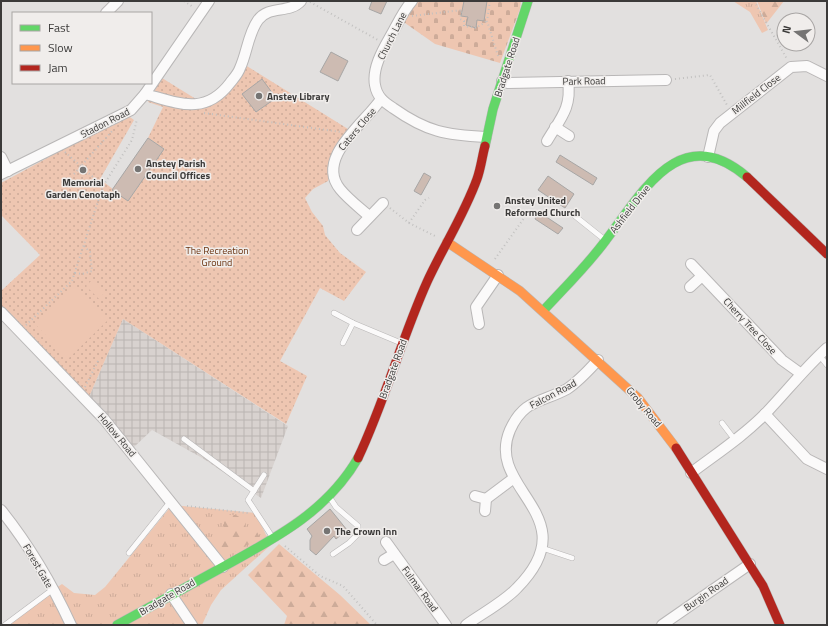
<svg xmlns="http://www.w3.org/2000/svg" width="828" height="626" viewBox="0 0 828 626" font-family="'Titillium Web',sans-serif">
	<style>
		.industrial { fill: url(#industrial-grid) }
		.grass { fill: url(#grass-tufts) }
		.forest { fill: url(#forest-firs) }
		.cemetery { fill: url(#cemetery-stones) }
		.park { fill: url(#park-dots) }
		.pitch { fill: #eec6b1 }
		.building { fill: #cdbbb2; stroke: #a7a6a5 }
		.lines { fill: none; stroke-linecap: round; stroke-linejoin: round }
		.lane-casing { stroke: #b9b7b7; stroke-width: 6 }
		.street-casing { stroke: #b9b7b7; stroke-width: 12 }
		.fast-casing { stroke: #b9b7b7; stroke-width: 10 }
		.slow-casing { stroke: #b9b7b7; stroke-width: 10 }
		.jam-casing { stroke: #b9b7b7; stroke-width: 10 }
		.path { stroke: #c2c1c0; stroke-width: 2; stroke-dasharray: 1 3; stroke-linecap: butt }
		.lane { stroke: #fbfafa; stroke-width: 5 }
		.street { stroke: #fbfafa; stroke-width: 10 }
		.fast { stroke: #63d668; stroke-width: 9 }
		.slow { stroke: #ff974d; stroke-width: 9 }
		.jam { stroke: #b3261e; stroke-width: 9 }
		.poi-dot { fill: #757473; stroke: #f0edeb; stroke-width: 1.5 }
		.labels { text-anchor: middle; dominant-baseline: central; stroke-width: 3; stroke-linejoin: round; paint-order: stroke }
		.street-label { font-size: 10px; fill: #3b3a39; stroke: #f0edeb }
		.poi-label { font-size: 10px; font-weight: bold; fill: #3b3a39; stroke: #f0edeb; text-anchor: start }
		.park-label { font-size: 10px; fill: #6b3310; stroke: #f0edeb }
	</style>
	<defs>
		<pattern id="industrial-grid" width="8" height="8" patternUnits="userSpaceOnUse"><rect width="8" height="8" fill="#d8d2cf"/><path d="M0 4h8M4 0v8" fill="none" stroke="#bab5b2"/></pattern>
		<pattern id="grass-tufts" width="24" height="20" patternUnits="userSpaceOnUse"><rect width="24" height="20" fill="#eec6b1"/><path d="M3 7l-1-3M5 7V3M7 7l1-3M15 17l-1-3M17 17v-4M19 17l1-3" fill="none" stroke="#cdab99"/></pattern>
		<pattern id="forest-firs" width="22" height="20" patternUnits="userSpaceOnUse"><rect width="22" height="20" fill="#eec6b1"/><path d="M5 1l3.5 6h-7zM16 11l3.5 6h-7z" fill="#cdab99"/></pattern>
		<pattern id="cemetery-stones" width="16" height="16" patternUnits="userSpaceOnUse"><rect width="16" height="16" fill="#eec6b1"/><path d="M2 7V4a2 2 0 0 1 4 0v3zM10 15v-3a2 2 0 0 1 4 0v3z" fill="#cdab99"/></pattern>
		<pattern id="park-dots" width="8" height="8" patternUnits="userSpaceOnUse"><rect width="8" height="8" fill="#eec6b1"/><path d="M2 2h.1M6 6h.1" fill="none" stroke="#cdab99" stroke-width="1.8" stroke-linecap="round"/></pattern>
	</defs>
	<rect width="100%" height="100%" fill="#e2e0df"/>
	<polygon class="industrial" points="123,319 288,426 261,498 204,459 152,430 133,448 88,399"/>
	<g class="grass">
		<polygon points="733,1 756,1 768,30 762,33 750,12"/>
		<polygon points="172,505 256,513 266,535 273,543 221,590 211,605 202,625 1,625 62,584 74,593 95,595 105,587"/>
	</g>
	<g class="forest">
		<polygon points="757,1 784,1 766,24"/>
		<polygon points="228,515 236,515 246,521 245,530 257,532 260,538 229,555 222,553 215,544 224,529 224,521"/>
		<polygon points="279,544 340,595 371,625 284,625 287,616 248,575"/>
	</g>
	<polygon class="cemetery" points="416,1 521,1 520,9 500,63 435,44 405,23 405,8"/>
	<polygon class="park" points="242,63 348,129 335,157 328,181 313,189 305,198 312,212 323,226 325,235 340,253 366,272 344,301 320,288 280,361 307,376 286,424 123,319 88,399 1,308 1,291 40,255 1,215 1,183 127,115 134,120 100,179 128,201 164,149 148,138 163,107 148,102 162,78 204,104 215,99"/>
	<g class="pitch">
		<polygon points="92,280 105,292 99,299 86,286"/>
		<polygon points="76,286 108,320 68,359 36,325"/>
	</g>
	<g class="building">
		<polygon points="372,1 387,1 381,14 369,9"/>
		<polygon points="464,1 487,1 484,21 477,20 476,28 466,25 468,17 461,16"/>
		<polygon points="331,52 348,61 338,81 320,72"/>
		<polygon points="262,79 276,98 256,112 242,94"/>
		<polygon points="148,138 164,149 128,201 112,190"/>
		<polygon points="560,155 597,178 593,185 556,162"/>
		<polygon points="424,173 431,177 421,195 414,191"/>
		<polygon points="548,176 574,194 565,208 538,190"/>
		<polygon points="539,212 563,228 558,234 535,219"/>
		<polygon points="330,509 347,530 336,539 334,536 316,555 310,550 310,540 312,536 307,529"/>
	</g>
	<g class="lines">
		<defs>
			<g id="lane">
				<polyline points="575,216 605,240"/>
				<polyline points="334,313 353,323 401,343"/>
				<polyline points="343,343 353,323"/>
				<polyline points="819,355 827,365"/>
				<polyline points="722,423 735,440"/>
				<polyline points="184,439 254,491"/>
				<polyline points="264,475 248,500 273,538"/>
				<polyline points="330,498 336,507 358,526 358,534 349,543 333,554"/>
				<polyline points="542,548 572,558"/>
				<polyline points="129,553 170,502"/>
				<polyline points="5,625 52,590"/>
			</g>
			<g id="street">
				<path d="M412,1C403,11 397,25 390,37C382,51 372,69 375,85C377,97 384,102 393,108C427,132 446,135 486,137"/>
				<polyline points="106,13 118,1"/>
				<polyline points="502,81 508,83 666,80"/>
				<path d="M145,94C178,103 205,116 230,83C233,79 238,74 240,68C247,53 248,34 258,20C269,5 289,14 301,1"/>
				<polyline points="555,127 569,136"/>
				<path d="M547,141C560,119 572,108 568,81"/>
				<polyline points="1,157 8,171"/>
				<polyline points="708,157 714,131 720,123 791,67 807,66 827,76"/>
				<polyline points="1,174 131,110 145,94 209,1"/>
				<path d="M369,216C360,208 348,199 340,189C315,158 365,123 381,99"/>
				<polyline points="357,230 383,203"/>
				<polyline points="691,264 782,360 800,373"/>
				<polyline points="690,287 702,276"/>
				<polyline points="1,312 104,419 223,567"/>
				<polyline points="479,324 476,307 498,275"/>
				<polyline points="765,414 807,459 827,469"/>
				<path d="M691,473C716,454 744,436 766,413C787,391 804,369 827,348"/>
				<polyline points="475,496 486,499 485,511"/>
				<polyline points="486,499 514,478"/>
				<path d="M1,510C29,545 52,584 71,625"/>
				<polyline points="386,542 446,625"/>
				<polyline points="384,560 394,554"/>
				<polyline points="171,594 192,625"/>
				<path d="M466,625C481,614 504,602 517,588C589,515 484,490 510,430C524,399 541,403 567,389C579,381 588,371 598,360"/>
				<polyline points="662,625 750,564"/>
			</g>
			<g id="fast">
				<polyline points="485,146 493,109 528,1"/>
				<path d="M543,311C564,288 587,266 606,240C643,192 680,120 747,177"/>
				<path d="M117,625C152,606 186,587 221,568C274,539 327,512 358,458"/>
			</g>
			<polyline id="slow" points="447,242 520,291 638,398 676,448"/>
			<g id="jam">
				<polyline points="747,177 827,254"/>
				<polyline points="676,448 763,586 780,625"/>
				<path d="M358,458C385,401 401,340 427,282C443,247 464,215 477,179C481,168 482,157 485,146"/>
			</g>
		</defs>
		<use href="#lane" class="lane-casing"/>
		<use href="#street" class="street-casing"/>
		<use href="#fast" class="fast-casing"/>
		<use href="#slow" class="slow-casing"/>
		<use href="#jam" class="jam-casing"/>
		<g class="path">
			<polyline points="184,1 193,7"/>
			<polyline points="490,1 487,21 498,56"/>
			<polyline points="754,1 787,59"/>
			<polyline points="310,2 378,40"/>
			<polyline points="412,16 462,10 460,19 464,21 464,26 476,28 487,21"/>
			<polyline points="675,79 710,75 727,105"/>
			<polyline points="204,113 341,132"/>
			<polyline points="65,152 103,186"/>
			<polyline points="74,174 113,130"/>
			<polyline points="390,208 409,223 437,237"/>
			<polyline points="409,223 425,200 429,198"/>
			<polyline points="495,259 527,214"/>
			<polyline points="75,273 82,274 92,271 90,252 84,246"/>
			<polyline points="26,325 72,281 103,186 132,140 137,119"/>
			<polyline points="85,387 99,359"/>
			<polyline points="187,506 248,513"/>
			<polyline points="285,546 320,576 343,586 377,625"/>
		</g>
		<use href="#lane" class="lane"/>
		<use href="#street" class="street"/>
		<use href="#fast" class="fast"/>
		<use href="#slow" class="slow"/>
		<use href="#jam" class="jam"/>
	</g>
	<g class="poi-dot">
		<circle cx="259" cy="96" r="4"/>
		<circle cx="138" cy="169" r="4"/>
		<circle cx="83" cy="170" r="4"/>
		<circle cx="497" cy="206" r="4"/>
		<circle cx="327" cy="531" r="4"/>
	</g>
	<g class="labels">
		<g class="street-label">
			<text transform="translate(392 36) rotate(-63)">Church Lane</text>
			<text transform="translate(507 67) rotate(-72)">Bradgate Road</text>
			<text transform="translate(584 81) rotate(-1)">Park Road</text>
			<text transform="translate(756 94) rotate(-38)">Millfield Close</text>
			<text transform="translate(105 123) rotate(-27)">Stadon Road</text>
			<text transform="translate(357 129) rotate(-50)">Caters Close</text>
			<text transform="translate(630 209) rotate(-52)">Ashfield Drive</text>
			<text transform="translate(750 326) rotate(47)">Cherry Tree Close</text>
			<text transform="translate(393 369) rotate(-70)">Bradgate Road</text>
			<text transform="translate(553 394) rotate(-28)">Falcon Road</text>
			<text transform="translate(644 407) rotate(50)">Groby Road</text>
			<text transform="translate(117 435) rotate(50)">Hollow Road</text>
			<text transform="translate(38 566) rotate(60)">Forest Gate</text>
			<text transform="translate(420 589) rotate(54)">Fulmar Road</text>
			<text transform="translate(706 594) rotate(-35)">Burgin Road</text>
			<text transform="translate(167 597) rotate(-30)">Bradgate Road</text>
		</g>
		<g class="poi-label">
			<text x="267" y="96">Anstey Library</text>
			<text x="146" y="163">Anstey Parish<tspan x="146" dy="12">Council Offices</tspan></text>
			<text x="83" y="182" text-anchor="middle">Memorial<tspan x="83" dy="12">Garden Cenotaph</tspan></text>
			<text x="505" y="200">Anstey United<tspan x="505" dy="12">Reformed Church</tspan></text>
			<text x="335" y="531">The Crown Inn</text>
		</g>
		<g class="park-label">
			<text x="217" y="250">The Recreation<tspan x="217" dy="12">Ground</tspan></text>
		</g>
	</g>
	<rect width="828" height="626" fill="none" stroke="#3b3a39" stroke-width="4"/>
	<rect x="12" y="12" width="140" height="72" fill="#f0edeb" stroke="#a8a5a4"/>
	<rect x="20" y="25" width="20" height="6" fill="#63d668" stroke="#a8a5a4"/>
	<text x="48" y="32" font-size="12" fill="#3b3a39">Fast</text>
	<rect x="20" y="45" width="20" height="6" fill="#ff974d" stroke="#a8a5a4"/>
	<text x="48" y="52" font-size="12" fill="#3b3a39">Slow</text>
	<rect x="20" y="65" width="20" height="6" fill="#b3261e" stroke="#a8a5a4"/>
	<text x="48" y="72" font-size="12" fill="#3b3a39">Jam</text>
	<g transform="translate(796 32) rotate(285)"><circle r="19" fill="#f0edeb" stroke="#a8a5a4"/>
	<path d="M0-3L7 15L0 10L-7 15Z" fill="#757473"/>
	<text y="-6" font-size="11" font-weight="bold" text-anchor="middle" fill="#3b3a39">N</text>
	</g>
</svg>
